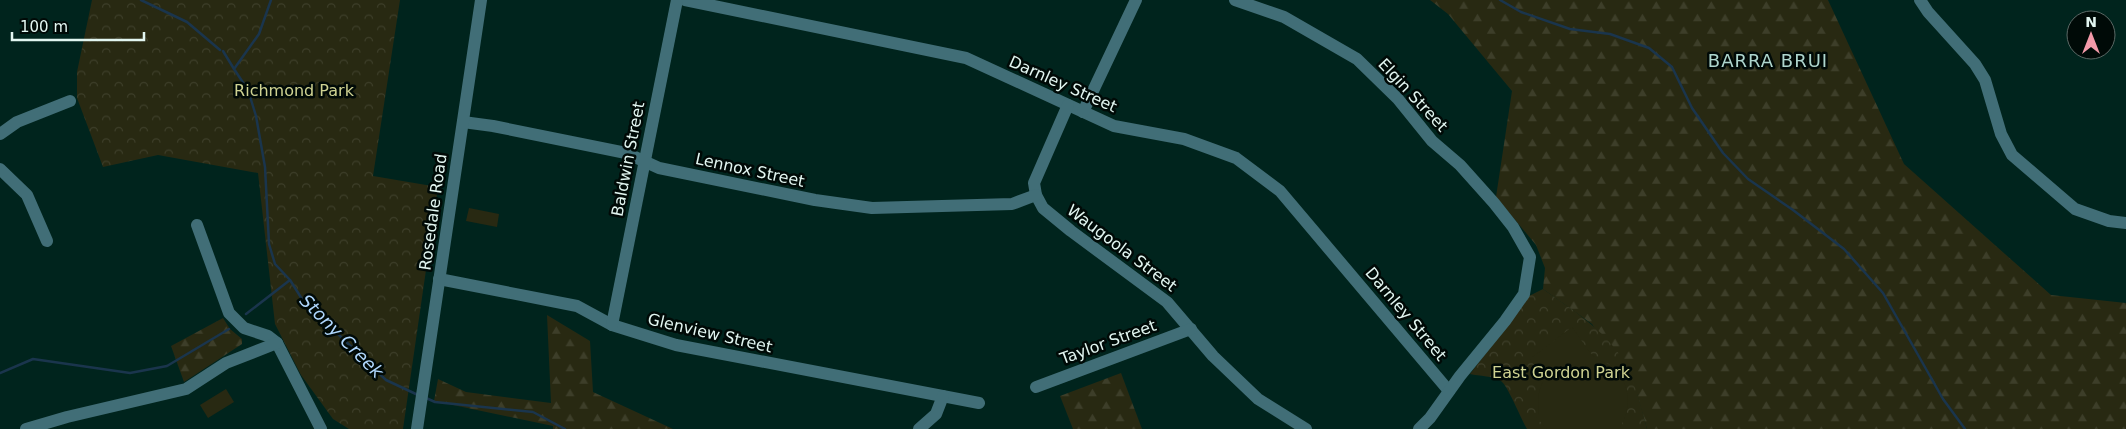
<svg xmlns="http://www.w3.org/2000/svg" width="2126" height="429" viewBox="0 0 2126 429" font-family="'DejaVu Sans',sans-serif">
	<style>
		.forest { fill: url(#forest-firs) }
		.park { fill: url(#park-crowns) }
		.pitch { fill: #282912 }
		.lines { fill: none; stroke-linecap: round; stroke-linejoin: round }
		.stream { stroke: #1a354d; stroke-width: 2.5 }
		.minor { stroke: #416e77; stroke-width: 12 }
		.labels { text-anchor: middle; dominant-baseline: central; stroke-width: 5; stroke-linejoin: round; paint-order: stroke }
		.street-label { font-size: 16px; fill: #e2f6f1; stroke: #000a07 }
		.park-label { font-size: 16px; fill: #cfd392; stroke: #000a07 }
		.neighbourhood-label { font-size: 18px; letter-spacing: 1px; fill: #aed6cd; stroke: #000a07 }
		.water-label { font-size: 18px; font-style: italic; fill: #afd7fd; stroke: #000a07 }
	</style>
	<defs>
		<pattern id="forest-firs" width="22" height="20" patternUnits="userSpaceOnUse" patternTransform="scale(1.25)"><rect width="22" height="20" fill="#282912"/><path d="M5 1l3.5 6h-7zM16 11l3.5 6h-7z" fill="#3d3e29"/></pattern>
		<pattern id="park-crowns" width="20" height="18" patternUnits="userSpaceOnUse" patternTransform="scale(1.25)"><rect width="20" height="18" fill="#282912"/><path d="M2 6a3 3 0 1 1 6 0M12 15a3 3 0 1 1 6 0" fill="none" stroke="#3d3e29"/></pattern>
	</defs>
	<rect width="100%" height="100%" fill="#00241d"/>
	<g class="forest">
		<polygon points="1430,0 1828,0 1904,164 2051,295 2126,303 2126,429 1647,429 1637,394 1592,324 1543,289 1545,268 1536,245 1496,197 1512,91 1448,14"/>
		<polygon points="547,315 590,341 593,392 673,429 553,429 553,426 434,401 438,379 466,392 551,403"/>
		<polygon points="223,318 230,329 242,339 242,344 184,382 171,346"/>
		<polygon points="1121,373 1142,429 1073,429 1060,396"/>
	</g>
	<g class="park">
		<polygon points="92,0 400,0 373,176 438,187 403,429 349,429 333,419 301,375 275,324 258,173 158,155 103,167 77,98 77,72"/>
		<path d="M1543,289C1571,309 1604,329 1623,360C1635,381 1641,406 1647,429H1527C1521,419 1508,386 1501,381C1494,376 1479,376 1470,374L1513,317L1525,298Z"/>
	</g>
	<g class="pitch">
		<polygon points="469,208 499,214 497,227 466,221"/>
		<path d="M1572,327C1578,335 1590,355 1597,359C1602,362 1609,363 1614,368C1631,385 1632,410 1619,429H1547L1536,417L1539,414C1537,401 1538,391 1544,379L1530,359Z"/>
		<polygon points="226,389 234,402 208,418 200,405"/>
	</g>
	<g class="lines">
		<g class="stream">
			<polyline points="141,0 187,22 220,50"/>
			<polyline points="271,0 259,34 234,69 248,90 256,116 265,167 269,244 275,264 290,280"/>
			<polyline points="1500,0 1521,12 1570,29 1610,34 1649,48 1672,67 1692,108 1723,153 1748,179 1793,210 1844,249 1883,293 1943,399 1965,429"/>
			<polyline points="223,51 234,69"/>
			<polyline points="246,314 290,280 302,299 328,317 338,334 386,380 418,395"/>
			<polyline points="0,373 33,359 130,373 167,366 229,329"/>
			<polyline points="426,398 435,402 533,412 565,429"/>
		</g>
		<g class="minor">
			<polyline points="685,0 966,58 1114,126 1184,139 1236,158 1280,191 1449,391"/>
			<polyline points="1235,0 1284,17 1357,59 1398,99 1432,141 1460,165 1494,203 1513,227 1530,257 1524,294 1505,321 1460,376 1430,418 1419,429"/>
			<polyline points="1920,0 1928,12 1975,64 1985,80 2001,134 2012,155 2075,209 2109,221 2126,223"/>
			<polyline points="1068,105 1034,183 1036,195 1043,208 1071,231 1167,302 1213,356 1258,399 1306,429"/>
			<polyline points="1083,112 1136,0"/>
			<polyline points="463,122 493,126 626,153 659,168 815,200 872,208 1012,204 1036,195"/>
			<polyline points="0,134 17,122 70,101"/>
			<polyline points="0,169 27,195 47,241"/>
			<polyline points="197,225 229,313 244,328 268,336 277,343 321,429"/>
			<polyline points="439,279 577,306 612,325 676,345 979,403"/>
			<polyline points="612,325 677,0"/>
			<polyline points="1036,387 1191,329"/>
			<polyline points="26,429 67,417 186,389 226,363 277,343"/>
			<polyline points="417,429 481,0"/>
			<polyline points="919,429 936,414 943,396"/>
		</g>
	</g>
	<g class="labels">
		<g class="street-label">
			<text transform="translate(1063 84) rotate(24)">Darnley Street</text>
			<text transform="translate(1413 95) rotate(47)">Elgin Street</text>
			<text transform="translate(628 159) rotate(-79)">Baldwin Street</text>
			<text transform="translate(750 170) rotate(12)">Lennox Street</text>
			<text transform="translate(433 212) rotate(-82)">Rosedale Road</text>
			<text transform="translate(1122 248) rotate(37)">Waugoola Street</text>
			<text transform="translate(1406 314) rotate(50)">Darnley Street</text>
			<text transform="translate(710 333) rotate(13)">Glenview Street</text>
			<text transform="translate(1108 342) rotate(-20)">Taylor Street</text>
		</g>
		<g class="park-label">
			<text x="294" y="90">Richmond Park</text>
			<text x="1561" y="372">East Gordon Park</text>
		</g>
		<g class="neighbourhood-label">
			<text x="1768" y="60">BARRA BRUI</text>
		</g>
		<g class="water-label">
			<text transform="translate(342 336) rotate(45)">Stony Creek</text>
		</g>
	</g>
	<g transform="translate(2091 35)"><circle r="24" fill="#000a07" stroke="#5a6865"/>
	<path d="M0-4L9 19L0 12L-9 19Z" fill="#f39aa9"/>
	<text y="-8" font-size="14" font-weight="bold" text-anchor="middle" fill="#e2f6f1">N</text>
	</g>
	<path d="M12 32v8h132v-8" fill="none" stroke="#e2f6f1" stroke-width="2.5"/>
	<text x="20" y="32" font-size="15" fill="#e2f6f1" stroke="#000a07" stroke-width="4" paint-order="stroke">100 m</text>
</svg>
